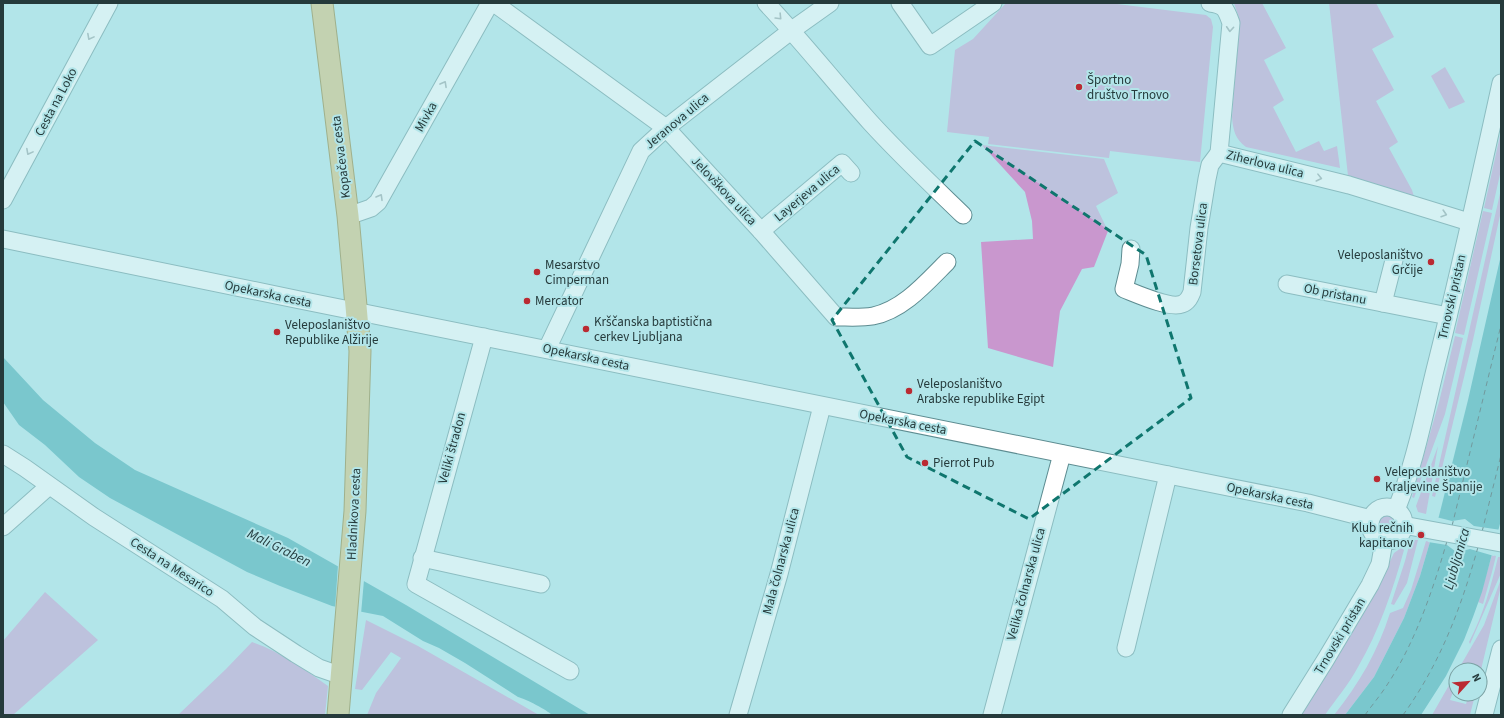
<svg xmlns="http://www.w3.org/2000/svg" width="1504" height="718" viewBox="0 0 1504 718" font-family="'Source Sans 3',sans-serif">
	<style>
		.green { fill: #c997ce }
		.water { fill: #36a2ac }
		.pier { fill: #b2e5e9 }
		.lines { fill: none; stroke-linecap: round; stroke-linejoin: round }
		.ferry { stroke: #243c3f; stroke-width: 1; stroke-dasharray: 5 4; stroke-linecap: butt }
		.minor-casing { stroke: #5d8c91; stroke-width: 19 }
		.major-casing { stroke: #88701c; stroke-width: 23 }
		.minor { stroke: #fff; stroke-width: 17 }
		.major { stroke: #d7bb6d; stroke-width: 21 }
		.oneway { stroke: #929c9d }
		.marked { fill: none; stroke: #0f766e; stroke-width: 3; stroke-dasharray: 8 5; stroke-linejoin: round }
		.poi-dot { fill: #ba2a32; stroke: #b2e5e9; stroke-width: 1.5 }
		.labels { text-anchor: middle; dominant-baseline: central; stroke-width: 4; stroke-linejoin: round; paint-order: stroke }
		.poi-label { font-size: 13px; fill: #253a3b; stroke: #b2e5e9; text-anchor: start }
		.street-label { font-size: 13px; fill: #253a3b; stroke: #b2e5e9 }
		.water-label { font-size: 14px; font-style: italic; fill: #243c3f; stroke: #b2e5e9 }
	</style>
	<rect width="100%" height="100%" fill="#b2e5e9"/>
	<g class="green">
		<polygon points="1006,3 1109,3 1206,15 1211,19 1213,27 1200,162 1110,151 1109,158 988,144 989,137 947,132 955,50 973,39"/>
		<path d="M1234,3H1262L1286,48L1264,60L1284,100L1273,107L1296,152L1319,141L1324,151L1337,146L1340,168L1246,147C1235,139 1233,130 1232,117L1239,18Z"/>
		<polygon points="1329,3 1376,3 1394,37 1372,49 1394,90 1376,101 1398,142 1389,148 1412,190 1417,206 1349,185"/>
		<polygon points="1445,67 1465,102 1449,109 1431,76"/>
		<polygon points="1501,131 1501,170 1492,210 1484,208"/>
		<polygon points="982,145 1104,159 1118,193 1096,206 1108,231 1094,267 1082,269 1060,311 1053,367 988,348 981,242 1033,239 1032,221 1025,192"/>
		<polygon points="1501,189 1501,211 1473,340 1435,497 1432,496"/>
		<polygon points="1483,211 1492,213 1464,335 1455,333"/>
		<polygon points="1455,336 1463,338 1445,414 1414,498 1412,497 1439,402"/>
		<polygon points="1438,446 1426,514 1418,512 1416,506"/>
		<circle cx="1387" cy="524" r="10"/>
		<polygon points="1413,540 1418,540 1407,583 1394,605 1391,604 1405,561 1410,542"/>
		<path d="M1426,541L1430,542L1420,576L1404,618L1374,677L1345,715H1334C1359,684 1378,651 1390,613L1403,608L1411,590Z"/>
		<path d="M1401,548L1404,550C1393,590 1379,631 1358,667C1349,684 1336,699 1325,715H1298L1384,574L1394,553Z"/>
		<polygon points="1492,555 1496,556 1492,572 1483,604 1478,602"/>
		<path d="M1498,557H1501V573L1470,644L1469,642C1483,616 1491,586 1498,557Z"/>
		<polygon points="1501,579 1501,586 1480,674 1480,670 1458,670 1484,625"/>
		<polygon points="45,592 98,640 13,715 3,715 3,641"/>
		<polygon points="366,620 418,646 539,715 367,715 376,693 401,658 391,652 362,690 355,689"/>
		<path d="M252,642C279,651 304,669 328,686L325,715H178L226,669Z"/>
		<polygon points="1456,673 1456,684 1450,700 1466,704 1468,697 1474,699 1470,715 1432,715"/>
	</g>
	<g class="water">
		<polygon points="1501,255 1501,520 1482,592 1473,617 1464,640 1446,676 1421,715 1345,715 1374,677 1404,618 1420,576 1430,542 1439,516 1468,400"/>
		<path d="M3,357L43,400L95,443L135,470L288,538L406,605L590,715H552C547,710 526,699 518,697L465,663L439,648L423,641L383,616L332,606L280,586L247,572L110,498L79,477L45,445L19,425L3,402Z"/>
	</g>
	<g class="pier">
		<polygon points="1436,517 1452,521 1465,519 1474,526 1501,530 1494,556 1470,549 1462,551 1455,551 1447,545 1428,542"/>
		<polygon points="338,565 364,580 361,614 335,609"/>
	</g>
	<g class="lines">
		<g class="ferry">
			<polyline points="1452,526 1501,325"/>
			<polyline points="1482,532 1501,455"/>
			<path d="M1365,715C1372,705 1380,696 1387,685C1415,643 1433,590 1447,541"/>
			<path d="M1403,715C1440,664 1461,608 1478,547"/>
		</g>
		<defs>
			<g id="minor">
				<path d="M494,3L666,128L761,231L836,317C848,317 862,318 873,316C903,310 926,283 947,262"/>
				<path d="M766,3C802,41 835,83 870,122C900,155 932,185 963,215"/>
				<polyline points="900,3 930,46 993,3"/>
				<path d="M1210,3C1225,5 1226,9 1231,23L1219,153L1349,185L1469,222"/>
				<polyline points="3,200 109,3"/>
				<polyline points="348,216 371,208 378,202 490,3"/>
				<polyline points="761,231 842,163 851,173"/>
				<polyline points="3,239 300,300 1218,485 1308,503 1371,519"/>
				<path d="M1131,249L1130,264L1124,289C1137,294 1170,309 1182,304C1188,302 1190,297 1192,292L1199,228L1207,179L1210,165L1219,153"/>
				<polyline points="1287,284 1448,316"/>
				<polyline points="1383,303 1394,260"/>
				<polyline points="484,337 416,584 570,671"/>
				<polyline points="547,349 641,151 666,128 792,30 830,3"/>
				<polyline points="3,454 25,468 94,517 222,599 255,627 296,654 319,668 342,676"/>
				<circle cx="1387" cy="524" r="17"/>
				<path d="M1396,510C1414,467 1424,415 1435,370C1459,275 1480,179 1501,83"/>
				<polyline points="1403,525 1501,543"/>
				<polyline points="3,527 49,486"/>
				<polyline points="422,558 541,584"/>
				<polyline points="1126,648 1168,475"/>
				<polyline points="738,715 779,574 822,406"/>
				<polyline points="992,715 1062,454"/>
				<polyline points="1291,715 1326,659 1370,585 1380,564 1384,541"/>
				<polyline points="1484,715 1501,649"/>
			</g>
			<polyline id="major" points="322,3 348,216 360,351 355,511 338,715"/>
		</defs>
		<use href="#minor" class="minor-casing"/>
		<use href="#major" class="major-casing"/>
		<use href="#minor" class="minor"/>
		<use href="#major" class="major"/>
	</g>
	<defs><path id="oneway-chevron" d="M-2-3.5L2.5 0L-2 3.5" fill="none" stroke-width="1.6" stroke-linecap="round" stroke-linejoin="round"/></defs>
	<g class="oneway">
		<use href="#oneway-chevron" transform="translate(779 17) rotate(46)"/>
		<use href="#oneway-chevron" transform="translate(1230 29) rotate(94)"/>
		<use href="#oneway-chevron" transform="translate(90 37) rotate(118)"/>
		<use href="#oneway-chevron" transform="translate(444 84) rotate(-61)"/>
		<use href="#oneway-chevron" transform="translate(29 152) rotate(118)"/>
		<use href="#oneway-chevron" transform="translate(1319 178) rotate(14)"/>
		<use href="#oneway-chevron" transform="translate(380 197) rotate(-60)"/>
		<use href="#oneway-chevron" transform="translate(1444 214) rotate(17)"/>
	</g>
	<path d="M0 0H1504V718H0ZM975,141L1146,255L1191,398L1029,519L907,457L832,320Z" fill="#b2e5e9" fill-opacity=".55" fill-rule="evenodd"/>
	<path class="marked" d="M975,141L1146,255L1191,398L1029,519L907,457L832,320Z"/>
	<g class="poi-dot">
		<circle cx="1079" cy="87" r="4"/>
		<circle cx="1431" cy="262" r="4"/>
		<circle cx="537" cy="272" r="4"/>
		<circle cx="527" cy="301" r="4"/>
		<circle cx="586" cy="329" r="4"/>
		<circle cx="277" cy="332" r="4"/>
		<circle cx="909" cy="391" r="4"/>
		<circle cx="925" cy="463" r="4"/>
		<circle cx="1377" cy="479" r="4"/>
		<circle cx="1421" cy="535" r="4"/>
	</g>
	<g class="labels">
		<g class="poi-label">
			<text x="1087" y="80">Športno<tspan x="1087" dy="15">društvo Trnovo</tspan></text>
			<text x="1423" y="255" text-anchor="end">Veleposlaništvo<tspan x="1423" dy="15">Grčije</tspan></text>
			<text x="545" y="265">Mesarstvo<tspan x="545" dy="15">Cimperman</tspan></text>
			<text x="535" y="301">Mercator</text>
			<text x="594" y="322">Krščanska baptistična<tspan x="594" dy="15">cerkev Ljubljana</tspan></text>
			<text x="285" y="325">Veleposlaništvo<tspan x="285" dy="15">Republike Alžirije</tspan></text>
			<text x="917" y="384">Veleposlaništvo<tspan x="917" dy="15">Arabske republike Egipt</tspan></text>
			<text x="933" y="463">Pierrot Pub</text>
			<text x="1385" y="472">Veleposlaništvo<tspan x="1385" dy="15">Kraljevine Španije</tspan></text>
			<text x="1413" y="528" text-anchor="end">Klub rečnih<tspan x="1413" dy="15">kapitanov</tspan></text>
		</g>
		<g class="street-label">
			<text transform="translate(56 102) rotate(-62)">Cesta na Loko</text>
			<text transform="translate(426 117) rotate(-61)">Mivka</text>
			<text transform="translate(677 121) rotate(-40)">Jeranova ulica</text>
			<text transform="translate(341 157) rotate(-97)">Kopačeva cesta</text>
			<text transform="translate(1265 164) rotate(14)">Ziherlova ulica</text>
			<text transform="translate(724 191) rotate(47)">Jelovškova ulica</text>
			<text transform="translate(807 193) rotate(-40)">Layerjeva ulica</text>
			<text transform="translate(1198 244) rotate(-83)">Borsetova ulica</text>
			<text transform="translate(268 294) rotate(12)">Opekarska cesta</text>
			<text transform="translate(1335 294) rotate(11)">Ob pristanu</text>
			<text transform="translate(1452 297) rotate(-77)">Trnovski pristan</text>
			<text transform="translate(586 357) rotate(12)">Opekarska cesta</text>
			<text transform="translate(903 422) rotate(11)">Opekarska cesta</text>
			<text transform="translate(452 448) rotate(-75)">Veliki štradon</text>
			<text transform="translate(1270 496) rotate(12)">Opekarska cesta</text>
			<text transform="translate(354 514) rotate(-87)">Hladnikova cesta</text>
			<text transform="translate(781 561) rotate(-75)">Mala čolnarska ulica</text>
			<text transform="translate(172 567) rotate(33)">Cesta na Mesarico</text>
			<text transform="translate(1026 584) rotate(-75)">Velika čolnarska ulica</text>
			<text transform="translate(1340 636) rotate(-59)">Trnovski pristan</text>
		</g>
		<g class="water-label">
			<text transform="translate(279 548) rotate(26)">Mali Graben</text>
			<text transform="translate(1457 559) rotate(-74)">Ljubljanica</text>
		</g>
	</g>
	<rect width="1504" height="718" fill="none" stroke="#253a3b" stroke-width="8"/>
	<g transform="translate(1468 682) rotate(63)"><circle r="19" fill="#b2e5e9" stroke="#7aa1a3"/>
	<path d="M0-3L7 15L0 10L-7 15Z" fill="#ba2a32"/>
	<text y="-6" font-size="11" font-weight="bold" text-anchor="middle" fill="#253a3b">N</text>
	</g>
</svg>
